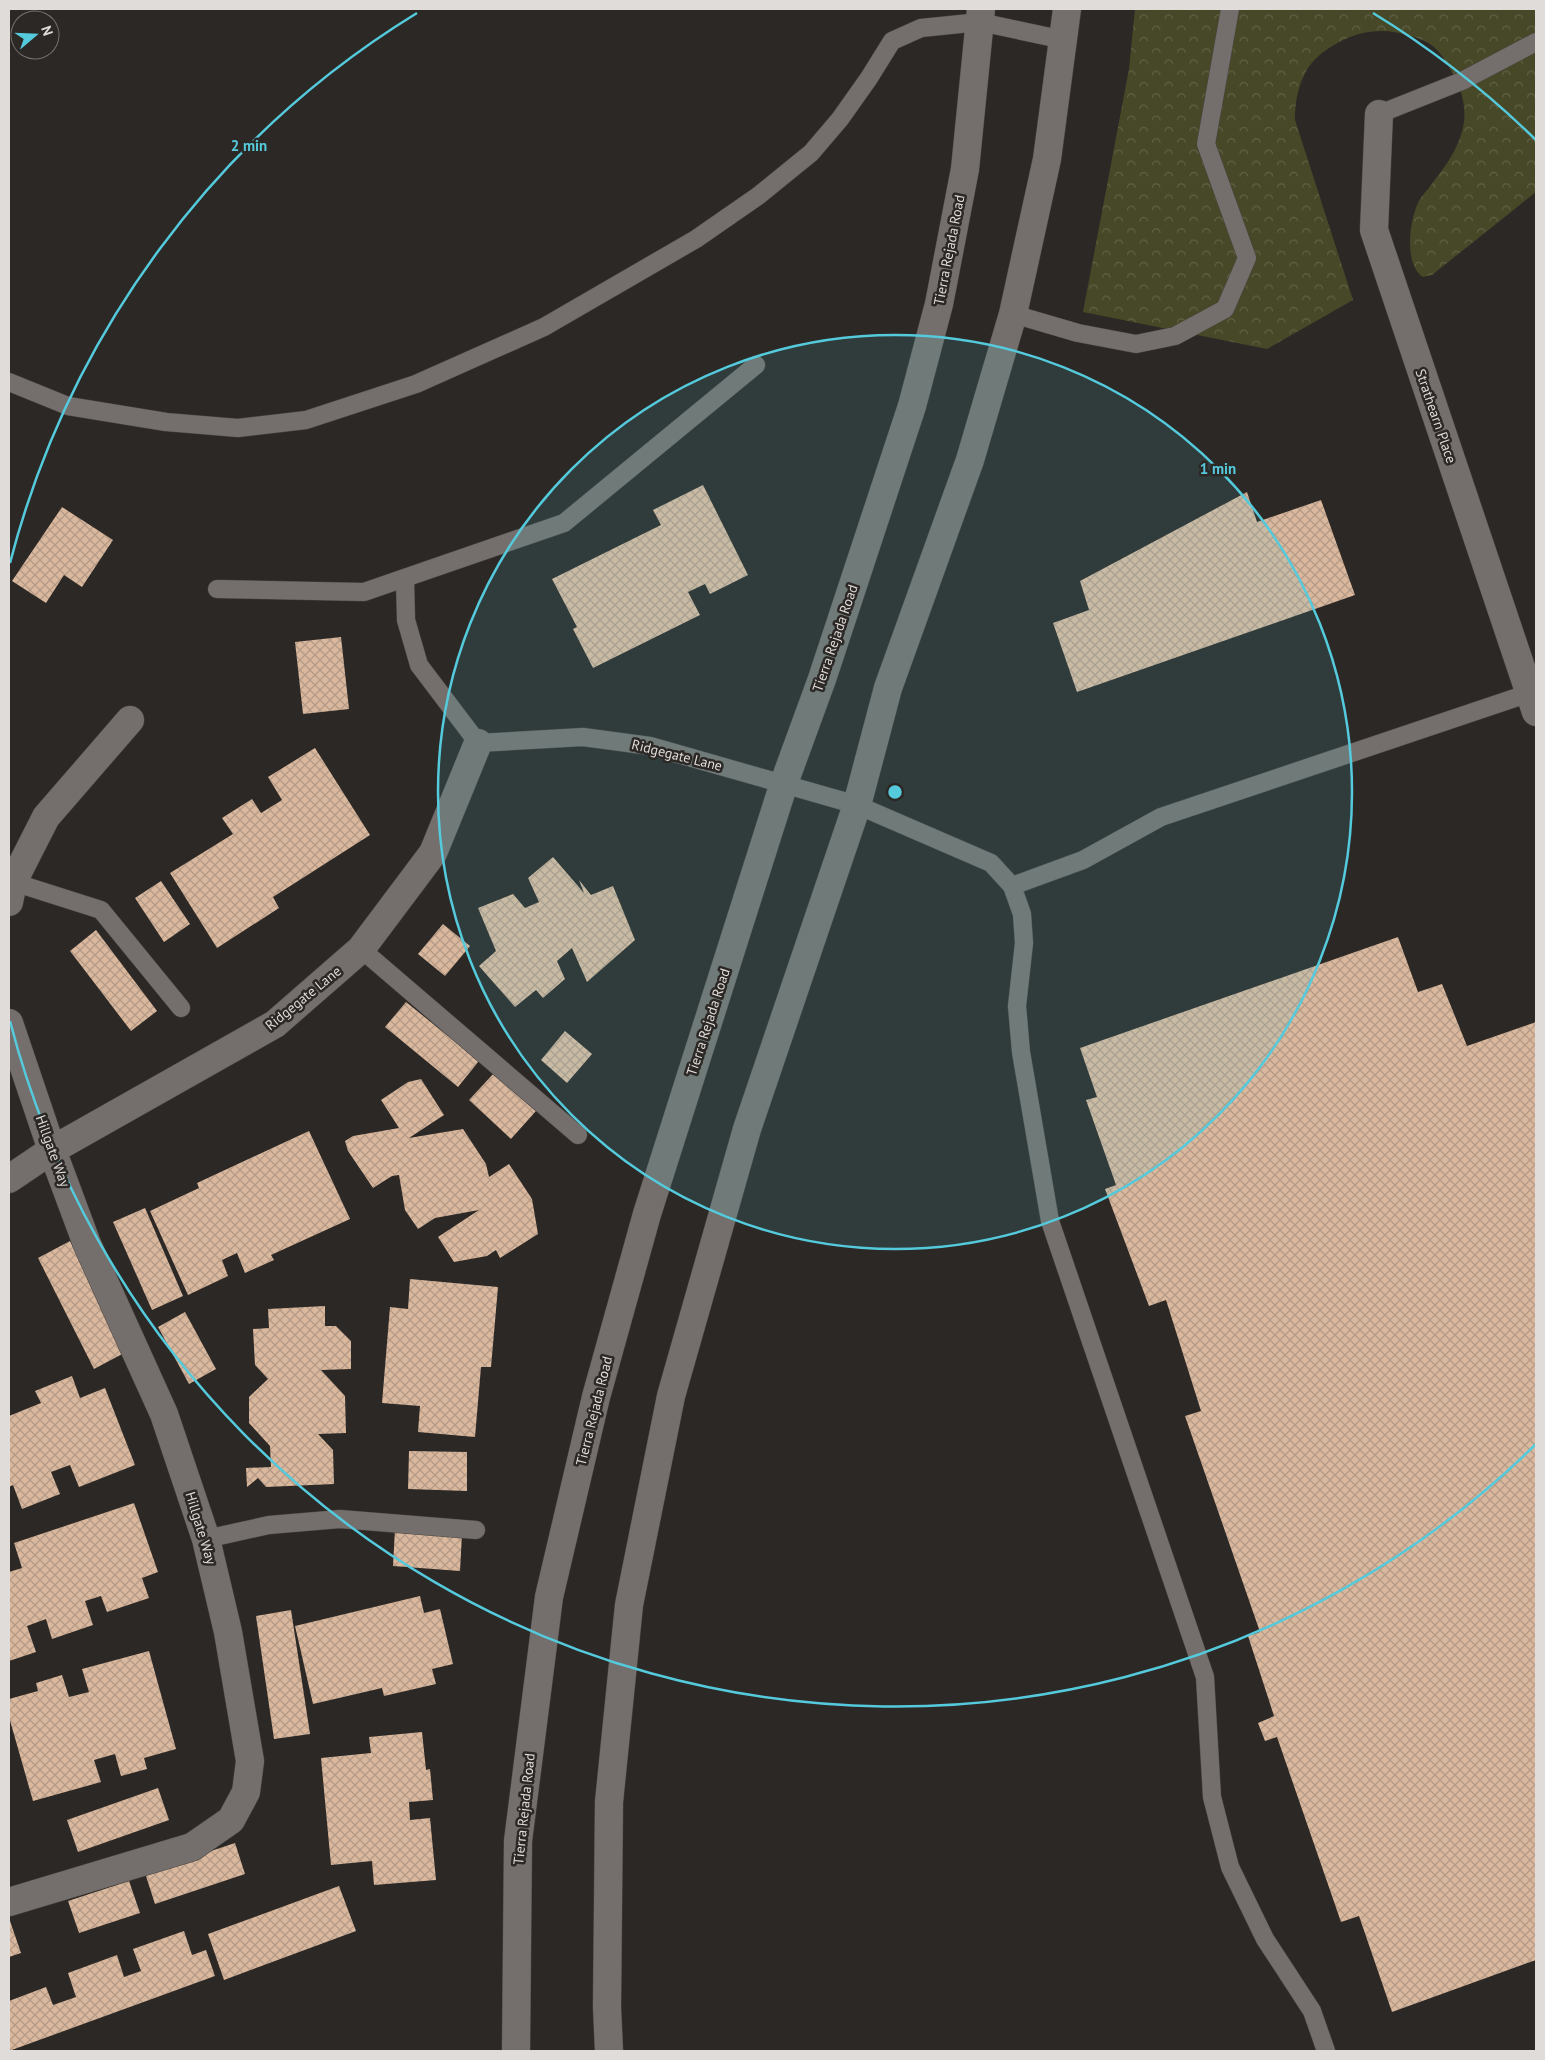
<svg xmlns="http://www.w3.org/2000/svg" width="1545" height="2060" viewBox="0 0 1545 2060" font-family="'PT Sans',sans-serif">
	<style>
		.forest { fill: url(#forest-crowns) }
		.building { fill: url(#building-cross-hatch) }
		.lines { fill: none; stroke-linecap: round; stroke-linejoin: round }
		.lane-casing { stroke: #494643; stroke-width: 19 }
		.street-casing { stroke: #494643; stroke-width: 29 }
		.secondary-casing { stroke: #494643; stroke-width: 29 }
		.lane { stroke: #746f6c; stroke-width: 18 }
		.street { stroke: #746f6c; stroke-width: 28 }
		.secondary { stroke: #746f6c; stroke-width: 28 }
		.ring { fill: none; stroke: #54cadc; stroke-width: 2.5 }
		.labels { text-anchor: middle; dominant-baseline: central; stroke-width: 5; stroke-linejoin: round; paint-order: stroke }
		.street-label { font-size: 14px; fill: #dfdcda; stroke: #2c2825 }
		.centre { fill: #54cadc; stroke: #2c2825; stroke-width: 2.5 }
		.ring-label { font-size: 15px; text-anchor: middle; font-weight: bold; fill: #54cadc; stroke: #2c2825; stroke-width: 5; stroke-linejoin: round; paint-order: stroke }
	</style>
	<defs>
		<pattern id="forest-crowns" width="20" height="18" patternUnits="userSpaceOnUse" patternTransform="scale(1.25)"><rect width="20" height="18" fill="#474827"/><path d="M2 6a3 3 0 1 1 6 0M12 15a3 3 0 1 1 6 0" fill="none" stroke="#616246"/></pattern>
		<pattern id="building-cross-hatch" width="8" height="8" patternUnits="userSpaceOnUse" patternTransform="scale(1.25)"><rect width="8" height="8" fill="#dab89d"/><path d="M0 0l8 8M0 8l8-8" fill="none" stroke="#b49a86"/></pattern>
	</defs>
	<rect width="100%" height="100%" fill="#2c2825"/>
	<path class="forest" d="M1135,9H1536V192L1432,275L1423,277C1404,265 1409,222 1418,203C1420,197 1427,191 1431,185C1446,165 1460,148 1464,122C1466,105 1461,87 1452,72C1447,64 1441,53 1434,47C1427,41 1418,38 1410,36C1377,25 1349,33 1322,53C1301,69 1295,96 1295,120L1353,300L1267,349L1083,312L1129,69Z"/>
	<g class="building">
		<polygon points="703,485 748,575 710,594 705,584 688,592 700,615 593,668 573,629 577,627 552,579 661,525 653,510"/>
		<polygon points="1247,492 1257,522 1321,500 1355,595 1077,692 1053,623 1089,610 1080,581"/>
		<polygon points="62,507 113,540 82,587 64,575 46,603 12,581"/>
		<polygon points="341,637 349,709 303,714 295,642"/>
		<polygon points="315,748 370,835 273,897 279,908 217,948 170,873 233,834 222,818 252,799 261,813 282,800 268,777"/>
		<polygon points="553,857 584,893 579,880 591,895 613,886 635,940 587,982 572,948 557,961 565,979 543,998 536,990 515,1007 479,966 496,951 478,908 513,894 525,908 539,902 528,878"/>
		<polygon points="161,881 190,924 164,942 135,898"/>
		<polygon points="443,924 470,946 445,976 418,954"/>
		<polygon points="96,930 157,1011 131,1031 70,951"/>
		<polygon points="1398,937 1418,992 1442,984 1467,1046 1536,1022 1536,1960 1392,2012 1359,1916 1341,1922 1277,1737 1265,1741 1258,1723 1274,1716 1248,1636 1260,1632 1185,1416 1201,1411 1166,1300 1149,1306 1105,1189 1116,1185 1086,1100 1097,1097 1080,1048"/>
		<polygon points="406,1002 479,1061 458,1087 385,1027"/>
		<polygon points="565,1031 592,1054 567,1083 541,1060"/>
		<polygon points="495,1072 536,1111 511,1139 469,1100"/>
		<polygon points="421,1079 444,1115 409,1138 463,1129 486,1164 489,1177 509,1164 532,1199 538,1234 500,1258 496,1250 487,1256 454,1262 438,1237 479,1210 435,1218 418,1229 405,1210 399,1175 392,1176 373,1188 348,1151 345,1141 353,1136 399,1128 381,1100 408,1082"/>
		<polygon points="309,1131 350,1219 271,1255 274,1260 245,1273 237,1253 222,1260 228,1276 188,1295 150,1211 199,1188 197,1183"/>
		<polygon points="145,1208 183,1296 152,1310 113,1222"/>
		<polygon points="70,1241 126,1352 94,1369 38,1258"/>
		<polygon points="410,1279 498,1287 491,1367 481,1367 475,1437 418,1432 420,1406 382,1403 390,1307 408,1309"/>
		<polygon points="325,1306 325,1326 336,1326 351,1341 351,1369 321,1370 345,1396 346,1433 318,1434 333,1450 334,1484 266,1487 258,1478 247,1487 246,1468 271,1467 270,1446 249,1423 249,1397 268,1379 255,1365 253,1329 269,1328 268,1309"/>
		<polygon points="185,1312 216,1369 189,1384 158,1327"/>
		<polygon points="72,1376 80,1398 105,1388 135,1465 79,1487 70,1465 51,1472 60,1494 22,1509 13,1485 9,1487 9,1416 41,1403 35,1391"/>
		<polygon points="409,1451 467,1452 467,1491 408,1489"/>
		<polygon points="134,1503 158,1572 142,1578 149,1598 107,1612 101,1596 85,1601 93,1625 52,1639 46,1619 27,1626 36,1652 9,1661 9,1572 22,1568 14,1543"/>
		<polygon points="395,1529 462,1534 460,1571 393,1566"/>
		<polygon points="420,1596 424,1613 440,1609 453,1664 432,1669 436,1684 384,1696 382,1688 313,1704 295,1626"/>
		<polygon points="291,1610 310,1734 274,1739 256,1616"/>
		<polygon points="149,1651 176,1749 144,1758 147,1769 121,1776 115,1754 94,1760 101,1782 33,1801 9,1717 9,1699 38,1691 36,1683 62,1675 69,1697 89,1692 82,1669"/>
		<polygon points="422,1732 426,1770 430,1769 433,1800 409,1802 410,1820 430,1818 436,1880 374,1885 372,1861 331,1865 321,1758 371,1753 369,1737"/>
		<polygon points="158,1788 169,1820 78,1852 67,1820"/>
		<polygon points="235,1843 245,1874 155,1904 145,1873"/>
		<polygon points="129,1881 140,1913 79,1933 68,1901"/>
		<polygon points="339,1886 356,1931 224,1980 208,1934"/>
		<polygon points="10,1921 21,1953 9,1957 9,1922"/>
		<polygon points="184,1931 192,1955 206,1950 215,1976 9,2051 9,2001 46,1987 53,2005 76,1997 68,1973 117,1955 124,1977 141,1971 133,1949"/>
	</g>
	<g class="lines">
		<defs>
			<g id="lane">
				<polyline points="1379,114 1462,81 1536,42"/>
				<polyline points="1013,314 1078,333 1136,344 1175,336 1225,309 1247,258 1206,144 1230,9"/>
				<polyline points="9,382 68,406 166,422 238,428 306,420 416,384 544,327 696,239 758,196 811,153 840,119 869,78 892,41 921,28 980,22 1064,40"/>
				<polyline points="405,579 406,620 419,665 478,743 583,737 650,746 857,805 991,863 1012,886 1022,914 1024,943 1017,1006 1021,1052 1050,1221 1205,1677 1212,1797 1230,1867 1265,1939 1312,2011 1326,2051"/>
				<polyline points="217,589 364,592 564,523 756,365"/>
				<polyline points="13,882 101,910 181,1008"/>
				<polyline points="1012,886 1083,860 1161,817 1530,693"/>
				<polyline points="361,949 578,1135"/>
				<polyline points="206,1539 269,1525 340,1519 476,1530"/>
			</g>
			<g id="street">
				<polyline points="1379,114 1374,230 1536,712"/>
				<polyline points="9,902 13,882 46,817 130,720"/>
				<polyline points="9,1023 52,1150 87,1244 164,1414 206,1539 228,1632 250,1761 246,1792 231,1820 192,1847 9,1902"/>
				<polyline points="9,1179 52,1150 275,1024 361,949 433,853 478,743"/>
			</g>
			<g id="secondary">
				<polyline points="516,2051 518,1841 549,1597 596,1397 647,1214 784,783 822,679 912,406 939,304 965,169 981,9"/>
				<polyline points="609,2051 607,2007 609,1802 629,1605 671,1396 747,1129 857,805 888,688 970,460 1013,314 1047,159 1067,9"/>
			</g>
		</defs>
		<use href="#lane" class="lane-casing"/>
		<use href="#street" class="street-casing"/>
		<use href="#secondary" class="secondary-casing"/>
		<use href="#lane" class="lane"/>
		<use href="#street" class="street"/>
		<use href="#secondary" class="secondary"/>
	</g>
	<circle cx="895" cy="792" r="457" fill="#54cadc" fill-opacity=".12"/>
	<g class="ring">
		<circle cx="895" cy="792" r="457"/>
		<path d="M1536 1444A914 914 0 0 1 10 1021M10 563A914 914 0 0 1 417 13M1373 13A914 914 0 0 1 1536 140"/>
	</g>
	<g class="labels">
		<g class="street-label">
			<text transform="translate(949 250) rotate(-79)">Tierra Rejada Road</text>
			<text transform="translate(1436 416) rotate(71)">Strathearn Place</text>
			<text transform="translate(835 638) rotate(-71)">Tierra Rejada Road</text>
			<text transform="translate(677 755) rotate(14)">Ridgegate Lane</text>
			<text transform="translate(303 998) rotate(-39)">Ridgegate Lane</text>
			<text transform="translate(708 1022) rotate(-72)">Tierra Rejada Road</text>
			<text transform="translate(53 1151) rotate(70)">Hillgate Way</text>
			<text transform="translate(594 1411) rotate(-76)">Tierra Rejada Road</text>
			<text transform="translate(201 1528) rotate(73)">Hillgate Way</text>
			<text transform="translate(524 1809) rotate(-84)">Tierra Rejada Road</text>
		</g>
	</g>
	<circle cx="895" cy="792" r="8" class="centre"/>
	<g class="ring-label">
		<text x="249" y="151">2 min</text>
		<text x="1218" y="474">1 min</text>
	</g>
	<rect width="1545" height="2060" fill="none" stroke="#dfdcda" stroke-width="20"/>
	<g transform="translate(35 35) rotate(71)"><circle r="24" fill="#2c2825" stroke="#74706d"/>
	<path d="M0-4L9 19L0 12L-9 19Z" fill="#54cadc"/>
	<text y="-8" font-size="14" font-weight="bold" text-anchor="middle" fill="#dfdcda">N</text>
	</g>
</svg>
